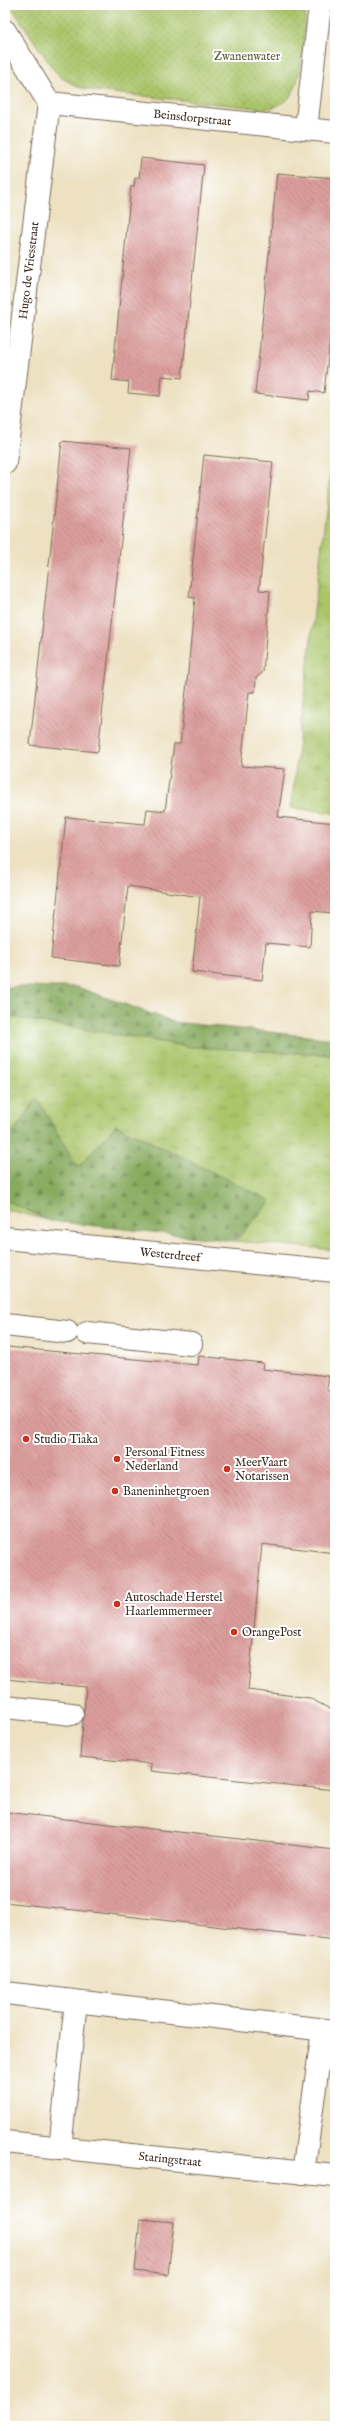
<svg xmlns="http://www.w3.org/2000/svg" width="340" height="2431" viewBox="0 0 340 2431" font-family="'IM FELL English',serif">
	<style>
		.grass { fill: url(#grass-tufts); stroke: #727844 }
		.forest { fill: url(#forest-firs); stroke: #616a3e }
		.park { fill: url(#park-dots); stroke: #727844 }
		.building { fill: url(#building-back-hatch) }
		.lines { fill: none; stroke-linecap: round; stroke-linejoin: round }
		.minor-casing { stroke: #796a57; stroke-width: 24 }
		.minor { stroke: #fff; stroke-width: 22 }
		.poi-dot { fill: #c8321e; stroke: #fff; stroke-width: 1.5 }
		.labels { text-anchor: middle; dominant-baseline: central; stroke-width: 4; stroke-linejoin: round; paint-order: stroke }
		.park-label { font-size: 12px; fill: #5c5835; stroke: #fff }
		.street-label { font-size: 12px; fill: #3b2a1e; stroke: #fff }
		.poi-label { font-size: 12px; fill: #3b2a1e; stroke: #fff; text-anchor: start }
	</style>
	<defs>
		<pattern id="grass-tufts" width="24" height="20" patternUnits="userSpaceOnUse"><rect width="24" height="20" fill="#aac56b"/><path d="M3 7l-1-3M5 7V3M7 7l1-3M15 17l-1-3M17 17v-4M19 17l1-3" fill="none" stroke="#93a95c"/></pattern>
		<pattern id="forest-firs" width="22" height="20" patternUnits="userSpaceOnUse"><rect width="22" height="20" fill="#87aa5f"/><path d="M5 1l3.5 6h-7zM16 11l3.5 6h-7z" fill="#708b4e"/></pattern>
		<pattern id="park-dots" width="8" height="8" patternUnits="userSpaceOnUse"><rect width="8" height="8" fill="#aac56b"/><path d="M2 2h.1M6 6h.1" fill="none" stroke="#93a95c" stroke-width="1.8" stroke-linecap="round"/></pattern>
		<pattern id="building-back-hatch" width="6" height="6" patternUnits="userSpaceOnUse"><rect width="6" height="6" fill="#dc9e9c"/><path d="M-1 5l2 2M0 0l6 6M5-1l2 2" fill="none" stroke="#b4817f"/></pattern>
	</defs>
	<rect width="100%" height="100%" fill="#fff"/>
	<filter id="ink" filterUnits="userSpaceOnUse"><feTurbulence type="fractalNoise" baseFrequency=".025" numOctaves="2"/><feDisplacementMap in="SourceGraphic" scale="8" xChannelSelector="R" yChannelSelector="G"/><feConvolveMatrix kernelMatrix="1 2 1 2 8 2 1 2 1" color-interpolation-filters="sRGB"/></filter>
	<filter id="wash" filterUnits="userSpaceOnUse"><feTurbulence type="fractalNoise" baseFrequency=".012" numOctaves="4" result="noise"/><feDisplacementMap in="SourceGraphic" scale="16" xChannelSelector="R" yChannelSelector="G"/><feGaussianBlur stdDeviation="0.9" result="paint"/><feColorMatrix in="noise" values="0 0 0 0 0 0 0 0 0 0 0 0 0 0 0 0 0 1.4 0 .05"/><feComposite in="paint" operator="in"/></filter>
	<g filter="url(#wash)">
		<rect width="100%" height="100%" fill="#ede1c2"/>
		<g class="grass">
			<polygon points="333,450 335,450 335,813 291,808"/>
			<polygon points="5,1016 192,1047 335,1055 335,1250 235,1241 270,1201 116,1125 78,1168 37,1099 13,1132 5,1132"/>
			<polygon points="5,1200 51,1221 5,1209"/>
		</g>
		<g class="forest">
			<polygon points="5,987 77,987 174,1022 335,1039 335,1055 192,1047 5,1016"/>
			<polygon points="37,1098 78,1168 116,1125 271,1201 235,1241 51,1221 5,1200 5,1132 14,1132"/>
		</g>
		<path class="park" d="M10,5H306C304,27 304,84 288,99C282,105 274,107 266,109L94,91L78,87L62,78L53,69Z"/>
		<g id="blocks">
			<g class="building">
				<polygon points="141,158 204,165 182,378 162,376 160,396 128,393 129,382 112,380 131,186 134,187 135,178 139,178"/>
				<polygon points="277,173 335,178 335,321 332,320 324,393 310,391 309,400 255,394"/>
				<polygon points="62,441 131,448 98,752 30,745"/>
				<polygon points="204,455 273,462 259,590 270,591 263,672 256,678 255,692 249,692 241,766 285,769 278,817 335,823 335,886 332,913 312,911 310,947 266,943 262,980 192,972 200,897 128,886 119,966 51,958 66,817 145,824 147,809 165,811 174,744 180,744 187,682 195,598 189,597"/>
				<polygon points="7,1347 198,1365 199,1356 263,1363 262,1369 329,1376 327,1388 335,1398 335,1553 262,1544 248,1690 310,1698 335,1712 335,1790 151,1771 152,1764 80,1757 86,1687 5,1679 5,1369"/>
				<polygon points="5,1812 335,1850 335,1940 5,1902"/>
				<polygon points="140,2219 174,2222 168,2275 135,2271"/>
			</g>
		</g>
	</g>
	<g filter="url(#ink)">
		<use href="#blocks" fill-opacity="0" stroke="#796a57" stroke-width="1"/>
		<g class="lines">
			<defs>
				<g id="minor">
					<polyline points="5,31 49,103"/>
					<path id="s1" d="M49,103L335,132"/>
					<polyline points="306,129 320,5"/>
					<path id="s2" d="M5,463L49,103"/>
					<path id="s3" d="M5,1238L335,1271"/>
					<polyline points="5,1325 67,1332"/>
					<polyline points="87,1333 191,1344"/>
					<polyline points="5,1707 72,1714"/>
					<polyline points="5,1993 335,2031"/>
					<path id="s4" d="M5,2142L335,2176"/>
					<polyline points="60,2148 76,2002"/>
					<polyline points="303,2173 323,2030"/>
				</g>
			</defs>
			<use href="#minor" class="minor-casing"/>
			<use href="#minor" class="minor"/>
		</g>
	</g>
	<g class="poi-dot">
		<circle cx="26" cy="1439" r="4"/>
		<circle cx="117" cy="1459" r="4"/>
		<circle cx="227" cy="1469" r="4"/>
		<circle cx="115" cy="1491" r="4"/>
		<circle cx="117" cy="1604" r="4"/>
		<circle cx="234" cy="1632" r="4"/>
	</g>
	<g class="labels">
		<g class="park-label">
			<text x="247" y="56">Zwanenwater</text>
		</g>
		<g class="street-label">
			<text stroke="none"><textPath href="#s1" startOffset="144">Beinsdorpstraat</textPath></text>
			<text stroke="none"><textPath href="#s2" startOffset="194">Hugo de Vriesstraat</textPath></text>
			<text stroke="none"><textPath href="#s3" startOffset="166">Westerdreef</textPath></text>
			<text stroke="none"><textPath href="#s4" startOffset="166">Staringstraat</textPath></text>
		</g>
		<g class="poi-label">
			<text x="34" y="1439">Studio Tiaka</text>
			<text x="125" y="1452">Personal Fitness<tspan x="125" dy="14">Nederland</tspan></text>
			<text x="235" y="1462">MeerVaart<tspan x="235" dy="14">Notarissen</tspan></text>
			<text x="123" y="1491">Baneninhetgroen</text>
			<text x="125" y="1597">Autoschade Herstel<tspan x="125" dy="14">Haarlemmermeer</tspan></text>
			<text x="242" y="1632">OrangePost</text>
		</g>
	</g>
	<rect width="340" height="2431" fill="none" stroke="#fff" stroke-width="20"/>
</svg>
